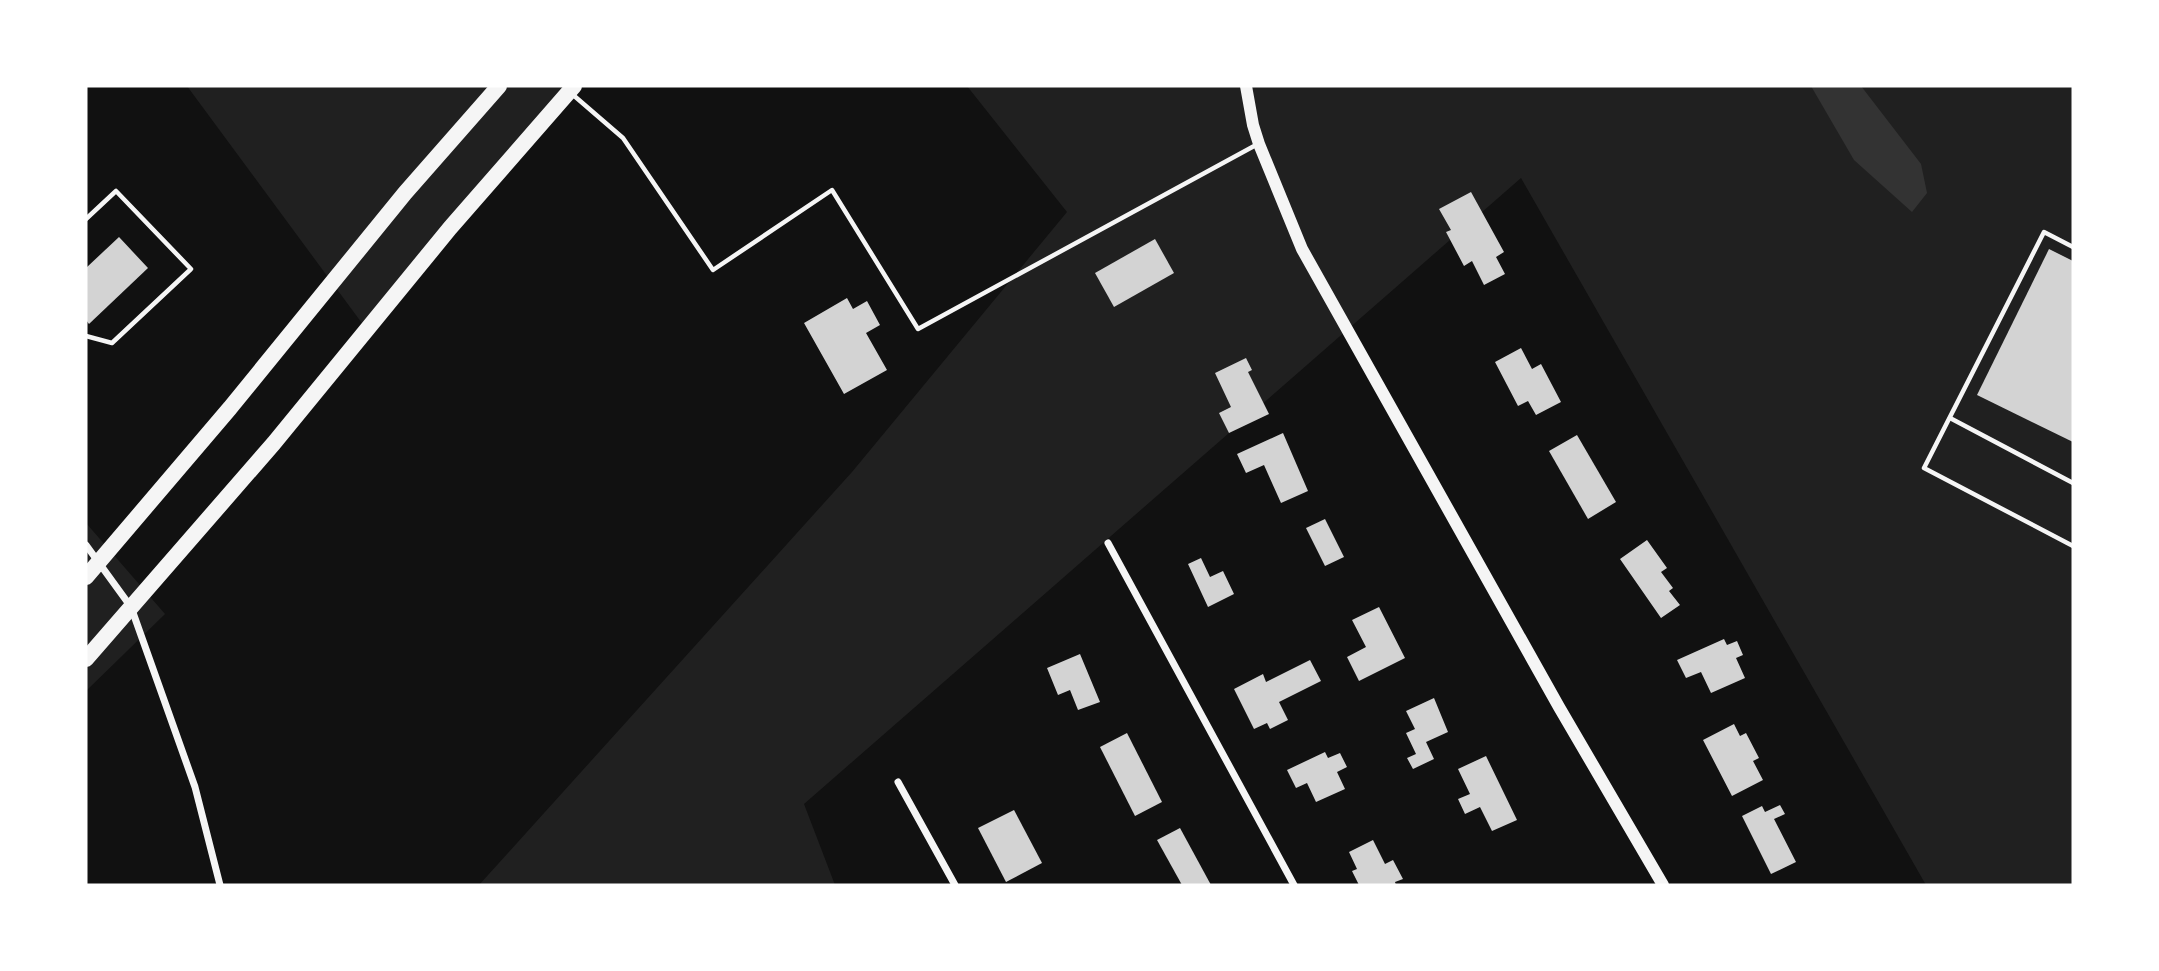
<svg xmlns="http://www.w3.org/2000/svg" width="2159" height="971" viewBox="0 0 2159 971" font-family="'Roboto Condensed',sans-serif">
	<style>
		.green { fill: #202020 }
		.water { fill: #333 }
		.building { fill: #d3d3d3 }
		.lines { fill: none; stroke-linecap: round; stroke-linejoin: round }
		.service { stroke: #f5f5f5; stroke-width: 4.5 }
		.minor { stroke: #f5f5f5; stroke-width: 7 }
		.tertiary { stroke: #f5f5f5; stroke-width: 12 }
		.primary { stroke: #f5f5f5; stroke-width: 16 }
	</style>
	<rect width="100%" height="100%" fill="#111"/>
	<g class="green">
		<polygon points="187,86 572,86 367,330"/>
		<polygon points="967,86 2073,86 2073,885 1926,885 1521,178 804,804 835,885 479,885 852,472 1067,212"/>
		<polygon points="86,523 165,614 86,691"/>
	</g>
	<polygon class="water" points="1811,86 1861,86 1921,164 1927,193 1912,212 1854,160"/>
	<g class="building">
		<polygon points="1471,192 1504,252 1496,257 1505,274 1484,285 1472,261 1464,266 1446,232 1451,230 1439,209"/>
		<polygon points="119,237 148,268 89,324 86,320 86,268"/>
		<polygon points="1155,239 1174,273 1114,307 1095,273"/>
		<polygon points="2049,249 2073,261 2073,442 1977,395"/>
		<polygon points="847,298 853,309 867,301 880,325 866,333 887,370 844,394 804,323"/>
		<polygon points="1521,348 1532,369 1541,364 1561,402 1536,415 1528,401 1518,406 1495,362"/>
		<polygon points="1246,358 1252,370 1248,372 1269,414 1229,433 1219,413 1231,407 1215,373"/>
		<polygon points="1283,433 1308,491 1281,503 1264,465 1246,473 1237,454"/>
		<polygon points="1577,435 1616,502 1588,519 1549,451"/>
		<polygon points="1325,519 1344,557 1325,566 1306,528"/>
		<polygon points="1647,540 1667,568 1661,572 1673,588 1669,591 1680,605 1661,618 1620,559"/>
		<polygon points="1201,558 1210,577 1223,571 1234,594 1208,607 1188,564"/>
		<polygon points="1379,607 1405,658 1359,681 1347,657 1366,647 1352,620"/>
		<polygon points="1724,639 1727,645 1737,641 1743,655 1736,658 1745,678 1711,693 1701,672 1686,678 1677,660"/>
		<polygon points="1080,654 1100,702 1078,710 1070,690 1058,695 1047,668"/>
		<polygon points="1310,660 1321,681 1279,702 1288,720 1270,729 1267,723 1254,729 1234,689 1263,674 1266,682"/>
		<polygon points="1434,698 1448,732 1426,742 1434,759 1413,769 1407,758 1416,754 1406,733 1415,729 1406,711"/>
		<polygon points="1734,724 1740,736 1746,733 1759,758 1753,761 1763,780 1732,796 1703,740"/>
		<polygon points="1127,733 1162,802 1135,816 1100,747"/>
		<polygon points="1325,752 1328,758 1340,753 1347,767 1337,772 1345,789 1316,802 1307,783 1296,788 1287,770"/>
		<polygon points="1486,756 1517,820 1492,831 1480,807 1465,814 1458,799 1470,794 1458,769"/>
		<polygon points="1780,805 1785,814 1774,819 1796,862 1771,874 1742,816 1762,806 1765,812"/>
		<polygon points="1014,810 1042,863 1006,882 978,828"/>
		<polygon points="1180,828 1211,885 1182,885 1157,840"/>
		<polygon points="1373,840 1385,864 1393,860 1403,879 1395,882 1396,885 1359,885 1352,871 1357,869 1349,852"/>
	</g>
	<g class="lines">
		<g class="service">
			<polyline points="572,94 623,138 713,270 832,190 918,329 1256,145"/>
			<polyline points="86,219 116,191 191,269 112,343 86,336"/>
			<polyline points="2073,247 2044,232 1924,468 2073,546"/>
			<polyline points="1950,418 2073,483"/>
		</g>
		<g class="minor">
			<polyline points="1108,543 1294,885"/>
			<polyline points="86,545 131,607 195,787 220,885"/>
			<polyline points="898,782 955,885"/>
		</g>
		<polyline class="tertiary" points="1246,86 1253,125 1259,144 1302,249 1559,707 1663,885"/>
		<g class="primary">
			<polyline points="86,577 230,408 405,193 499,86"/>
			<polyline points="86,659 274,443 450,228 574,86"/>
		</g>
	</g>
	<rect width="2159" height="971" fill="none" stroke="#ffffff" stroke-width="175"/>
</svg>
